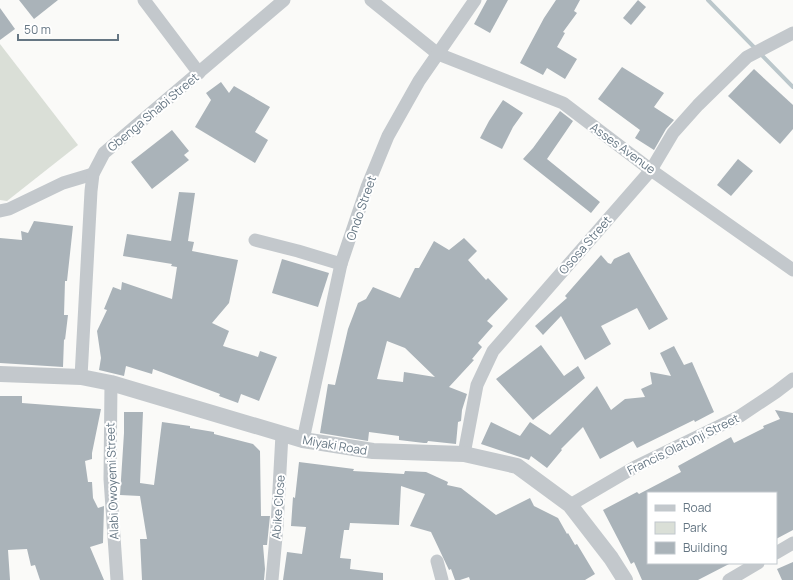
<svg xmlns="http://www.w3.org/2000/svg" width="793" height="580" viewBox="0 0 793 580" font-family="Manrope,sans-serif">
	<style>
		.green { fill: #dadfd7 }
		.lines { fill: none; stroke-linecap: round; stroke-linejoin: round }
		.stream { stroke: #bbc7cb; stroke-width: 4 }
		.building { fill: #aab3b9; fill-rule: evenodd }
		.minor { stroke: #c3c8cc; stroke-width: 13 }
		.tertiary { stroke: #c3c8cc; stroke-width: 16 }
		.labels { text-anchor: middle; dominant-baseline: central; stroke-width: 4; stroke-linejoin: round; paint-order: stroke }
		.street-label { font-size: 12px; fill: #657683; stroke: #fff }
	</style>
	<rect width="100%" height="100%" fill="#fafaf8"/>
	<polygon class="green" points="0,44 78,145 7,201 0,200"/>
	<g class="lines">
		<polyline class="stream" points="708,0 793,87"/>
	</g>
	<g class="building">
		<polygon points="19,0 58,0 34,19"/>
		<polygon points="487,0 508,0 490,33 474,24"/>
		<polygon points="556,0 580,0 574,11 577,13 563,32 565,33 557,47 577,59 565,79 547,68 543,75 520,63 544,18"/>
		<polygon points="638,0 646,7 631,25 623,18"/>
		<polygon points="0,8 15,29 0,40"/>
		<polygon points="622,67 664,93 654,107 674,120 666,129 654,150 635,138 640,130 598,99"/>
		<polygon points="754,69 793,105 793,129 780,144 728,96"/>
		<polygon points="221,82 229,93 234,86 270,107 255,132 268,140 255,163 195,127 211,100 206,93"/>
		<polygon points="503,100 523,113 513,127 502,149 480,138 489,121"/>
		<polygon points="560,111 573,121 547,159 600,202 591,213 523,159 533,148"/>
		<polygon points="172,130 189,151 184,155 189,160 152,189 131,162"/>
		<polygon points="738,159 753,171 731,196 717,185"/>
		<polygon points="179,192 195,193 188,241 194,242 192,251 238,260 229,303 212,323 229,331 223,346 258,357 260,351 277,357 259,401 241,394 238,403 219,396 220,394 153,369 152,374 126,366 124,376 99,370 101,358 97,331 107,310 104,309 113,287 121,290 122,282 172,299 177,267 171,266 172,264 123,256 127,234 171,241"/>
		<polygon points="34,221 73,226 67,281 65,281 64,315 68,315 65,340 64,339 63,367 0,363 0,238 22,240 21,231 28,233"/>
		<path d="M464,238L477,251L468,260L486,280L488,278L508,299L487,321L493,326L478,343L482,347L472,359L474,360L449,387L467,394L462,410L461,421L458,422L456,444L428,441L427,443H424L399,440V436L369,432L368,441L320,433L328,384L335,385L348,329L358,303L366,299L373,287L400,298L415,268H419L434,241L449,250ZM387,341L405,348L435,377L404,372L403,382L377,379Z"/>
		<polygon points="629,252 668,319 649,330 637,308 601,326 611,344 585,360 561,316 543,335 535,326 567,298 565,296 601,255 608,263 611,264 614,259"/>
		<polygon points="282,259 329,273 318,307 272,293"/>
		<polygon points="541,345 564,376 578,366 585,378 533,420 496,379"/>
		<polygon points="674,346 684,365 692,362 714,412 695,422 694,420 637,448 633,441 600,459 583,427 561,449 562,450 547,468 531,456 529,460 481,444 491,422 520,436 530,422 550,435 597,386 611,410 625,399 645,397 641,389 652,384 650,372 671,376 660,353"/>
		<polygon points="0,396 22,396 22,403 101,409 92,453 92,459 85,461 88,482 92,482 93,498 98,508 104,506 103,543 90,547 104,580 40,580 35,565 31,566 27,549 8,550 10,580 0,580"/>
		<polygon points="775,410 793,413 793,530 776,539 776,493 648,493 648,563 731,563 698,580 642,580 634,562 631,564 603,510 637,492 639,494 681,472 678,466 731,437 734,443 764,428 763,426 780,419"/>
		<polygon points="124,412 143,412 140,483 154,485 162,422 190,426 190,428 214,432 214,434 253,444 260,451 261,516 270,516 267,545 263,545 265,569 264,580 142,580 140,539 147,539 140,496 120,495 124,433"/>
		<polygon points="299,462 354,469 353,471 404,474 405,471 426,472 448,482 447,485 461,488 496,515 530,498 534,506 558,518 567,534 568,533 575,545 577,544 595,574 585,580 470,580 469,577 460,580 455,580 451,569 449,570 431,532 410,526 425,494 401,486 399,525 350,523 349,530 344,530 340,558 351,559 350,569 383,573 383,580 283,580 287,552 302,554 306,527 291,526 293,497 295,498"/>
		<polygon points="793,562 793,580 782,580 777,569"/>
	</g>
	<g class="lines">
		<g class="minor">
			<polyline points="144,0 199,73"/>
			<polyline points="371,0 438,54 563,103 651,170 793,270"/>
			<polyline points="0,211 9,209 63,183 93,174"/>
			<polyline points="255,240 298,251 341,264"/>
			<polyline points="81,377 91,191 93,174 104,153 284,0"/>
			<polyline points="111,383 110,479 117,580"/>
			<polyline points="303,440 341,264 367,187 388,136 419,81 475,0"/>
			<polyline points="464,454 477,385 493,351 651,170 673,133 698,105 747,57 793,33"/>
			<polyline points="570,505 635,467 740,416 776,392 793,379"/>
			<polyline points="776,553 793,543"/>
			<polyline points="437,561 442,580"/>
			<polyline points="272,580 277,526 282,434"/>
			<polyline points="729,580 758,563"/>
		</g>
		<polyline class="tertiary" points="0,374 81,377 111,383 303,440 373,451 464,454 517,466 570,505 611,558 625,580"/>
	</g>
	<g class="labels">
		<g class="street-label">
			<text transform="translate(153 112) rotate(-40)">Gbenga Shabi Street</text>
			<text transform="translate(623 148) rotate(36)">Asses Avenue</text>
			<text transform="translate(361 208) rotate(-71)">Ondo Street</text>
			<text transform="translate(585 245) rotate(-49)">Ososa Street</text>
			<text transform="translate(683 444) rotate(-26)">Francis Olatunji Street</text>
			<text transform="translate(335 445) rotate(10)">Miyaki Road</text>
			<text transform="translate(112 481) rotate(-92)">Alabi Owoyemi Street</text>
			<text transform="translate(278 507) rotate(-86)">Abike Close</text>
		</g>
	</g>
	<rect x="647" y="492" width="130" height="72" fill="#ffffff" stroke="#c1c8cd"/>
	<rect x="655" y="505" width="20" height="6" fill="#c3c8cc" stroke="#c1c8cd"/>
	<text x="683" y="512" font-size="12" fill="#657683">Road</text>
	<rect x="655" y="522" width="20" height="12" fill="#dadfd7" stroke="#c1c8cd"/>
	<text x="683" y="532" font-size="12" fill="#657683">Park</text>
	<rect x="655" y="542" width="20" height="12" fill="#aab3b9" stroke="#c1c8cd"/>
	<text x="683" y="552" font-size="12" fill="#657683">Building</text>
	<path d="M18 34v6h100v-6" fill="none" stroke="#657683" stroke-width="2"/>
	<text x="24" y="34" font-size="12" fill="#657683" stroke="#ffffff" stroke-width="3" paint-order="stroke">50 m</text>
</svg>
